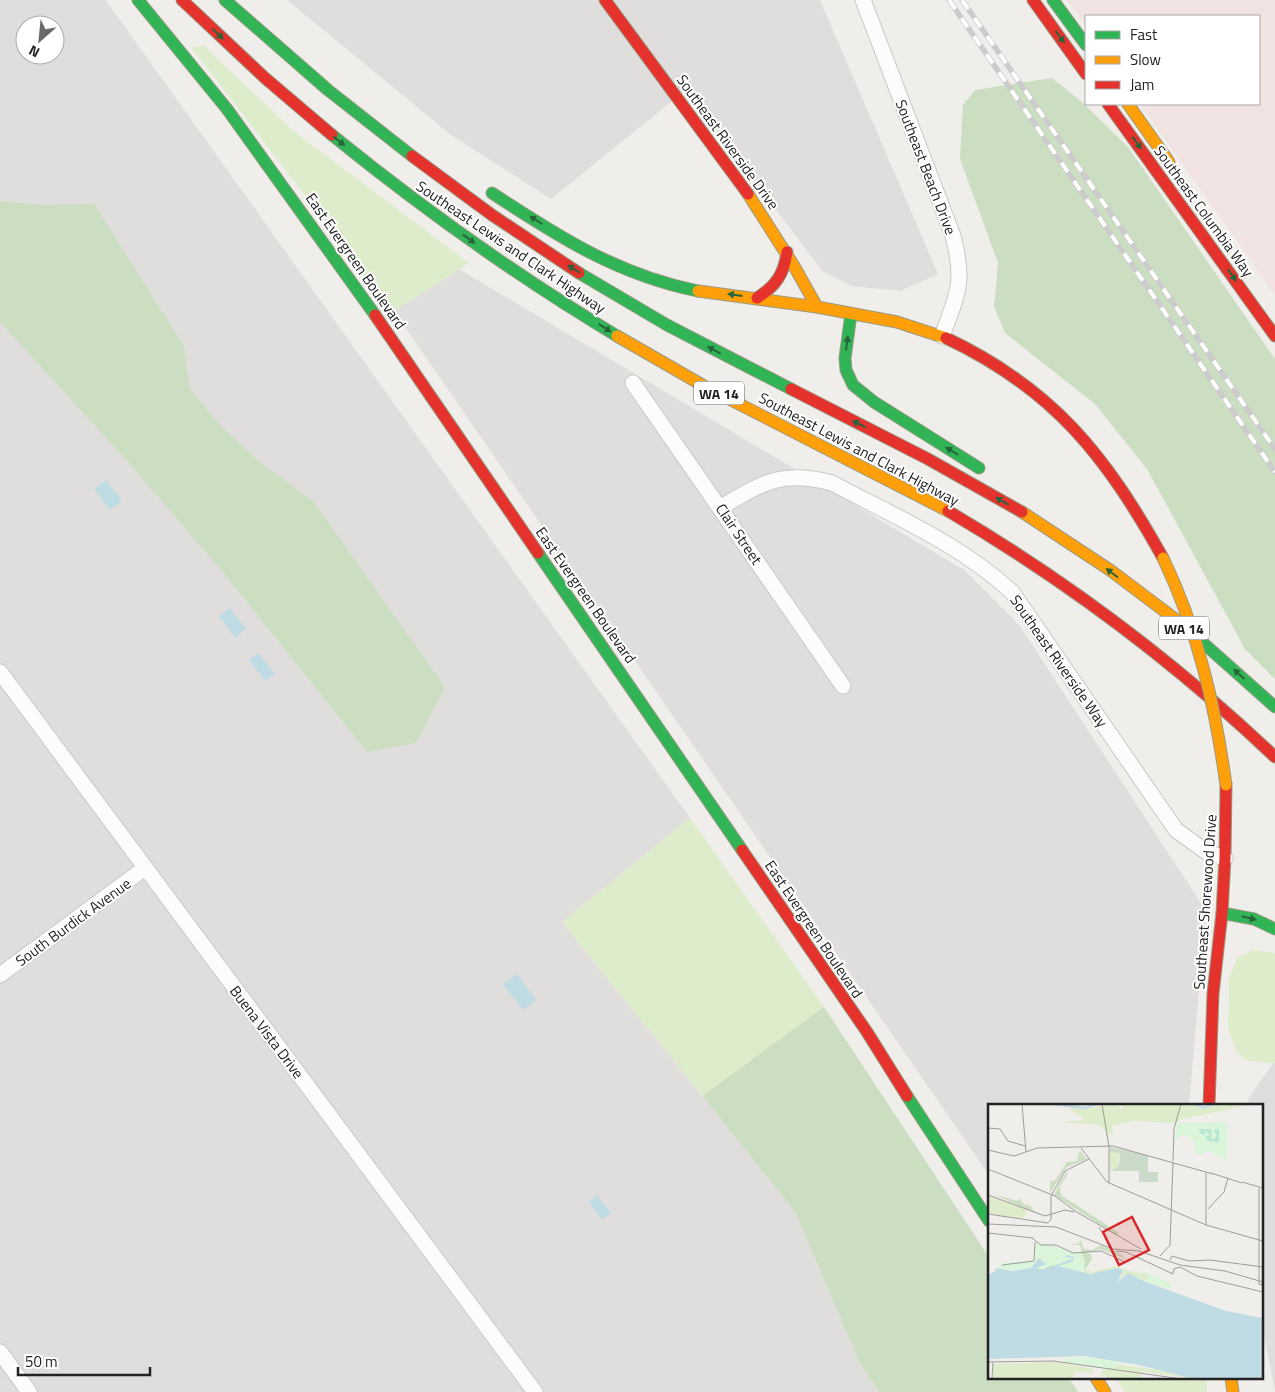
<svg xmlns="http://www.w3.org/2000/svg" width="1275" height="1392" viewBox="0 0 1275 1392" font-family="'Titillium Web',sans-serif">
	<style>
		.residential { fill: #dfdedc; fill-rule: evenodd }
		.commercial { fill: #f1e3e1 }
		.grass { fill: #ddeccb }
		.forest { fill: #cbdec1 }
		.water { fill: #bfdbe3 }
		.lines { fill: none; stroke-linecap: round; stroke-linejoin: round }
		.street-casing { stroke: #c9c8c7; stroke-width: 17 }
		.fast-casing { stroke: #999a82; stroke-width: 13 }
		.slow-casing { stroke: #999a82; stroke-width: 13 }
		.jam-casing { stroke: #999a82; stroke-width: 13 }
		.street { stroke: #fdfcfc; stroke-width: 15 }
		.fast { stroke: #30b455; stroke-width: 11 }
		.slow { stroke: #ff9f0a; stroke-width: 11 }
		.jam { stroke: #e5322d; stroke-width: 11 }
		.rail-casing { stroke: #ccc; stroke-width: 5.5 }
		.rail { stroke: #fff; stroke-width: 4; stroke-dasharray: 11; stroke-linecap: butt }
		.slow-bridge-casing { stroke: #999a82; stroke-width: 13; stroke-linecap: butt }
		.slow-bridge { stroke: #ff9f0a; stroke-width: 11 }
		.oneway { fill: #286439 }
		.labels { text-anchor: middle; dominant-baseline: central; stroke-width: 4; stroke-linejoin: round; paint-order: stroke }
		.shield { fill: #fff; stroke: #646464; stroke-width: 1 }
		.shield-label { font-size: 14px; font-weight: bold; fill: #222 }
		.street-label { font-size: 15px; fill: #222; stroke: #fff }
		.inset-river { fill: none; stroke: #bfdbe3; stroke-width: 2.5 }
		.inset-road { fill: none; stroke: #9e9c9b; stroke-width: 1 }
		.view { fill: #d62828; fill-opacity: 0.15; stroke: #d62828; stroke-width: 2.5 }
		.inset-edge { fill: none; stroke: #222; stroke-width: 2.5 }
	</style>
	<rect width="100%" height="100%" fill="#f0eeeb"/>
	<g class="residential">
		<path d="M0,0H105L110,6L690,818L562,922L796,1213L859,1362L879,1392H0ZM25,25H55V55H25Z"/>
		<polygon points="287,0 820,0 938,274 900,291 852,286 822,271 686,90 551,199 451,135"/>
		<polygon points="459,269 964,570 1020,626 1206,911 1189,1106 989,1106 989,1175 394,311"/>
		<polygon points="1273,1063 1275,1063 1275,1391 1261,1320 1261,1106 1248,1106 1248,1099"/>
	</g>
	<polygon class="commercial" points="1067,0 1275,0 1275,295 1140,104 1259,104 1259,16 1086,16 1086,26"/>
	<g class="grass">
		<polygon points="204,46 296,133 469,263 394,311 191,47"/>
		<polygon points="690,818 824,1007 702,1096 562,922"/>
		<polygon points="1253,950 1275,953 1275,1063 1248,1061 1237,1053 1228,1029 1229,978 1237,958"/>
		<polygon points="1116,1378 1206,1378 1207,1392 1125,1392"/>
	</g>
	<g class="forest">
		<polygon points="1052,78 1082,102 1128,147 1275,359 1275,679 1245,649 1147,469 1095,404 1005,333 994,307 998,263 960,159 963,105 975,90"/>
		<polygon points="0,201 44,205 94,204 184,346 190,389 221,426 261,463 313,501 445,687 416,743 367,752 226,576 128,462 0,322"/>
		<polygon points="824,1007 989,1257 989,1378 1069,1378 1078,1392 879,1392 859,1362 796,1213 702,1096"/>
	</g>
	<g class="water">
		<polygon points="106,480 122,501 110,510 94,489"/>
		<polygon points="230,608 246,629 235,638 219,616"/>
		<polygon points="259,653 275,674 265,681 249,660"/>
		<polygon points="517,974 536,1000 523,1010 503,984"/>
		<polygon points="597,1195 611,1213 602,1220 589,1202"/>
	</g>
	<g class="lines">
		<defs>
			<g id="street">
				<path d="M863,0L953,236C965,282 958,293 942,336"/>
				<polyline points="633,383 843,686"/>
				<path d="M721,507C764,482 782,470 832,483C894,516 960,544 1012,592L1176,830L1208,853L1225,858"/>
				<polyline points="0,672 535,1392"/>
				<polyline points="0,975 145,868"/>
				<polyline points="0,1352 29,1392"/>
			</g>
			<g id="fast">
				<polyline points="138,0 227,109 375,315"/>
				<polyline points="225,0 328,90 412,156"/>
				<polyline points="1053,0 1086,45"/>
				<path d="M332,135C422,208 517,276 617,336"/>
				<path d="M492,193C559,237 618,275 698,291"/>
				<polyline points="579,273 667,325 791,389"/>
				<polyline points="851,314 845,358 846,370 853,385 874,402 979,468"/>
				<polyline points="538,553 742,850"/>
				<polyline points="1183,625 1275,707"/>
				<polyline points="1222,913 1254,919 1275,929"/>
				<polyline points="907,1096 989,1221"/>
			</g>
			<g id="slow">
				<polyline points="1128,104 1169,162"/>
				<polyline points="748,194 794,266 817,307 897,322 946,338"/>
				<polyline points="698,291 817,307"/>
				<polyline points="617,336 704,386 948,511"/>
				<polyline points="1022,512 1110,570 1183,625"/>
				<polyline points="1096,1378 1105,1392"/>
				<polyline points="1231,1378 1233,1392"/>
			</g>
			<g id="jam">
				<polyline points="182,0 265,78 332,135"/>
				<polyline points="605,0 748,194"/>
				<polyline points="1033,0 1086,74"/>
				<polyline points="1108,104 1275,336"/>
				<polyline points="412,156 492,215 579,273"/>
				<path d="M757,298C776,286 784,274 787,252"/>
				<polyline points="375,315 538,553"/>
				<path d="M946,338C1054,389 1106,456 1163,558"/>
				<polyline points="791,389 928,459 1022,512"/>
				<path d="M948,511C1067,581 1175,662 1275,757"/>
				<polyline points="742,850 867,1032 907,1096"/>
				<polyline points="1209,1106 1213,994 1222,913 1225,858 1226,785"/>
			</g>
		</defs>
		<use href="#street" class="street-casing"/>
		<use href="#fast" class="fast-casing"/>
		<use href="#slow" class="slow-casing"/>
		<use href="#jam" class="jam-casing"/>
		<use href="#street" class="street"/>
		<use href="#fast" class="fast"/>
		<use href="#slow" class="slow"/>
		<use href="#jam" class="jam"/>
		<defs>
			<g id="rail">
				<polyline points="949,0 1275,472"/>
				<polyline points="962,0 1275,449"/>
			</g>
		</defs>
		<use href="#rail" class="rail-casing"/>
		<use href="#rail" class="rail"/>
		<defs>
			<path id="slow-bridge" d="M1163,558C1198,631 1215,705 1226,785"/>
		</defs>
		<use href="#slow-bridge" class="slow-bridge-casing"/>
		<use href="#slow-bridge" class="slow-bridge"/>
	</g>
	<defs><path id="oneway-solid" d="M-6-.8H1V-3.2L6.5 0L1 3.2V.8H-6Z" transform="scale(1.25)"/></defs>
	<g class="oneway">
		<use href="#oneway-solid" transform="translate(218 34) rotate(44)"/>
		<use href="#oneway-solid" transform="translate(1060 37) rotate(54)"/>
		<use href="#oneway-solid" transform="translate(339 141) rotate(38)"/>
		<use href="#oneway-solid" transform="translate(1137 143) rotate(54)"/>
		<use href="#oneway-solid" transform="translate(536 220) rotate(-148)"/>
		<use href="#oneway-solid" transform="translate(469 239) rotate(36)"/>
		<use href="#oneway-solid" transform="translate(574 269) rotate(-148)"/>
		<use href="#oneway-solid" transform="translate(1232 275) rotate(55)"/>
		<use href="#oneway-solid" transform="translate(735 295) rotate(-172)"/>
		<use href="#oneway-solid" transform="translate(605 328) rotate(33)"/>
		<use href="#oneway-solid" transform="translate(847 343) rotate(-83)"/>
		<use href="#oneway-solid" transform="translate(714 350) rotate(-152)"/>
		<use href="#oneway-solid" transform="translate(859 424) rotate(-153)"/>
		<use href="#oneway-solid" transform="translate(952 451) rotate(-148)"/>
		<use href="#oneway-solid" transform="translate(1002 501) rotate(-150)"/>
		<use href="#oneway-solid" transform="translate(1112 573) rotate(-143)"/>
		<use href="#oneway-solid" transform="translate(1239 674) rotate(-138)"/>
		<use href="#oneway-solid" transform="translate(1249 918) rotate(14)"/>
	</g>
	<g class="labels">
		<g class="shield">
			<rect x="694" y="381.5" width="50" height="23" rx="4"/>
			<rect x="1159" y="616.5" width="50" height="23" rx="4"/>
		</g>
		<g class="shield-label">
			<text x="719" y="393">WA 14</text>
			<text x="1184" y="628">WA 14</text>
		</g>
		<g class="street-label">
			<text transform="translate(728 142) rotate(54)">Southeast Riverside Drive</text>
			<text transform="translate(926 167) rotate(69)">Southeast Beach Drive</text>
			<text transform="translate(1204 211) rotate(54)">Southeast Columbia Way</text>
			<text transform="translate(511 247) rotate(34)">Southeast Lewis and Clark Highway</text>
			<text transform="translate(356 261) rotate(55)">East Evergreen Boulevard</text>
			<text transform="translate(859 449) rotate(28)">Southeast Lewis and Clark Highway</text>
			<text transform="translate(739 534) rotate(56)">Clair Street</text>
			<text transform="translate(586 595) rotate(55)">East Evergreen Boulevard</text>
			<text transform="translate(1059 661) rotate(55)">Southeast Riverside Way</text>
			<text transform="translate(1205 902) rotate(-86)">Southeast Shorewood Drive</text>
			<text transform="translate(73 922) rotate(-36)">South Burdick Avenue</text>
			<text transform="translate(814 929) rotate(56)">East Evergreen Boulevard</text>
			<text transform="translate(267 1032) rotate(53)">Buena Vista Drive</text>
		</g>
	</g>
	<g transform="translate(988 1104)">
		<rect width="275" height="275" fill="#f0eeeb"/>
		<path d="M82,0L97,4L131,0V4L136,5L132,0H211V5L234,0H266L190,16L189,19L145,17L123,22L126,30H120L112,21L70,18L97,16L83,7ZM121,48L132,49L130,63L125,65H121ZM2,92L39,106L36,115L0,109ZM127,162L153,170L155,168L161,171L158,177L138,169L130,179L135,166L130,164L113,169H96L97,165L105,168ZM67,258L105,265L104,269L88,268L83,275H5V260ZM127,260L183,268L206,275L152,267L154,275H121L116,270L112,273L114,267Z" fill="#ddeccb"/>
		<path d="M92,47L99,55L79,63L62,89V75L64,78L68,75L79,58L89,57ZM78,68L80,69L72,83L73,91L131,129L130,132L66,91ZM5,90L29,97L31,94L35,100L43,102L47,109ZM93,136L96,145L104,146L113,141L133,150L137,155L112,145L99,150H103L104,155L96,167L80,159L54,166L81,149H94L92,141H80L90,140Z" fill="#cbdec1"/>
		<path d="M122,43L160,51V68H170V78H151V67H121L130,63L132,55V49L121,48Z" fill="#cadbca"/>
		<path d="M239,18V56L220,47L215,48L217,52L207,49L206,37L194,30L187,37L189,19ZM48,138L94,150L97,156L96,169L66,161L49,166L48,163L56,156L51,154L43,164L11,167V159L45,157ZM151,166L183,179V185L158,178L161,171ZM96,253L130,258L129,263L117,265L76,259V255Z" fill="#daf5da"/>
		<path d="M210,25H223L224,36L229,32L225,26L231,25V38L220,37L217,32L222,31L217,26V31L213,30Z" fill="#b7e6d2"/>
		<path d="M80,151L86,153V154L85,155L86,157L70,162L102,170L130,164L135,166L129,179L140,169L158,178L238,207L275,214V275H206L151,261L96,252L0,255V170L7,168L8,164L24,167L43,164L51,154L58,160L47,165H58L86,154L76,153Z" fill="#bfdbe3"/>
		<path class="inset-river" d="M65,0L97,4L108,0M207,0L215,4L226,0"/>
		<path class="inset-road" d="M34,0L38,48M114,0L121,43V79M0,24L12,25L20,37L37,42M93,44L119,78L218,121L275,137M0,46L26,52L49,44L125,42L225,70M185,57L186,25L193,0M0,65L67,92L87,107L153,145M218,69V121M223,69L254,79M254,78L275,84M271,84V180L275,181M0,91L57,112L77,106L86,108M220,105L236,88L240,74M0,110L60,119L63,115V92L77,67L101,55M0,120L68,123L125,145L151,147L192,161L237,167L275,178M111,123L124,144M0,129L45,134M44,134L53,141H68L85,149L113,147L137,158M128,147L138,148L185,170L186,165L192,163L209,172L275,188M172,152L182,141L185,58M182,156L184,152L201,157L222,156L275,163M14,161L46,157L47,138M0,258L65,257L194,275M4,275L5,258"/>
		<path class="view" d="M144,113L161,146L131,161L115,128Z"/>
		<rect width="275" height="275" class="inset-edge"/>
	</g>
	<rect x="1085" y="15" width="175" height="90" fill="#ffffff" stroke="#a7a7a7"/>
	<rect x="1095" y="31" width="25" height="8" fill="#30b455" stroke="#a7a7a7"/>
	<text x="1130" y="40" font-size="15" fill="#222222">Fast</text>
	<rect x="1095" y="56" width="25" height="8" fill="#ff9f0a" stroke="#a7a7a7"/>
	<text x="1130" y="65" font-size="15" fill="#222222">Slow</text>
	<rect x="1095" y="81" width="25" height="8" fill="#e5322d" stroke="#a7a7a7"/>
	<text x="1130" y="90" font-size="15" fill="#222222">Jam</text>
	<g transform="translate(40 40) rotate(207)"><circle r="24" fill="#ffffff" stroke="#a7a7a7"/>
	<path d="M0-4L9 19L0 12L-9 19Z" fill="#6a6968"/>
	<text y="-8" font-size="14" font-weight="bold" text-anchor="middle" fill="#222222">N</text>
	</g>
	<path d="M18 1367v8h132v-8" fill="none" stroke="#222222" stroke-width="2.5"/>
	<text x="25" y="1367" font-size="15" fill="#222222" stroke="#ffffff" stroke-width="4" paint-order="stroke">50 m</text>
</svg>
